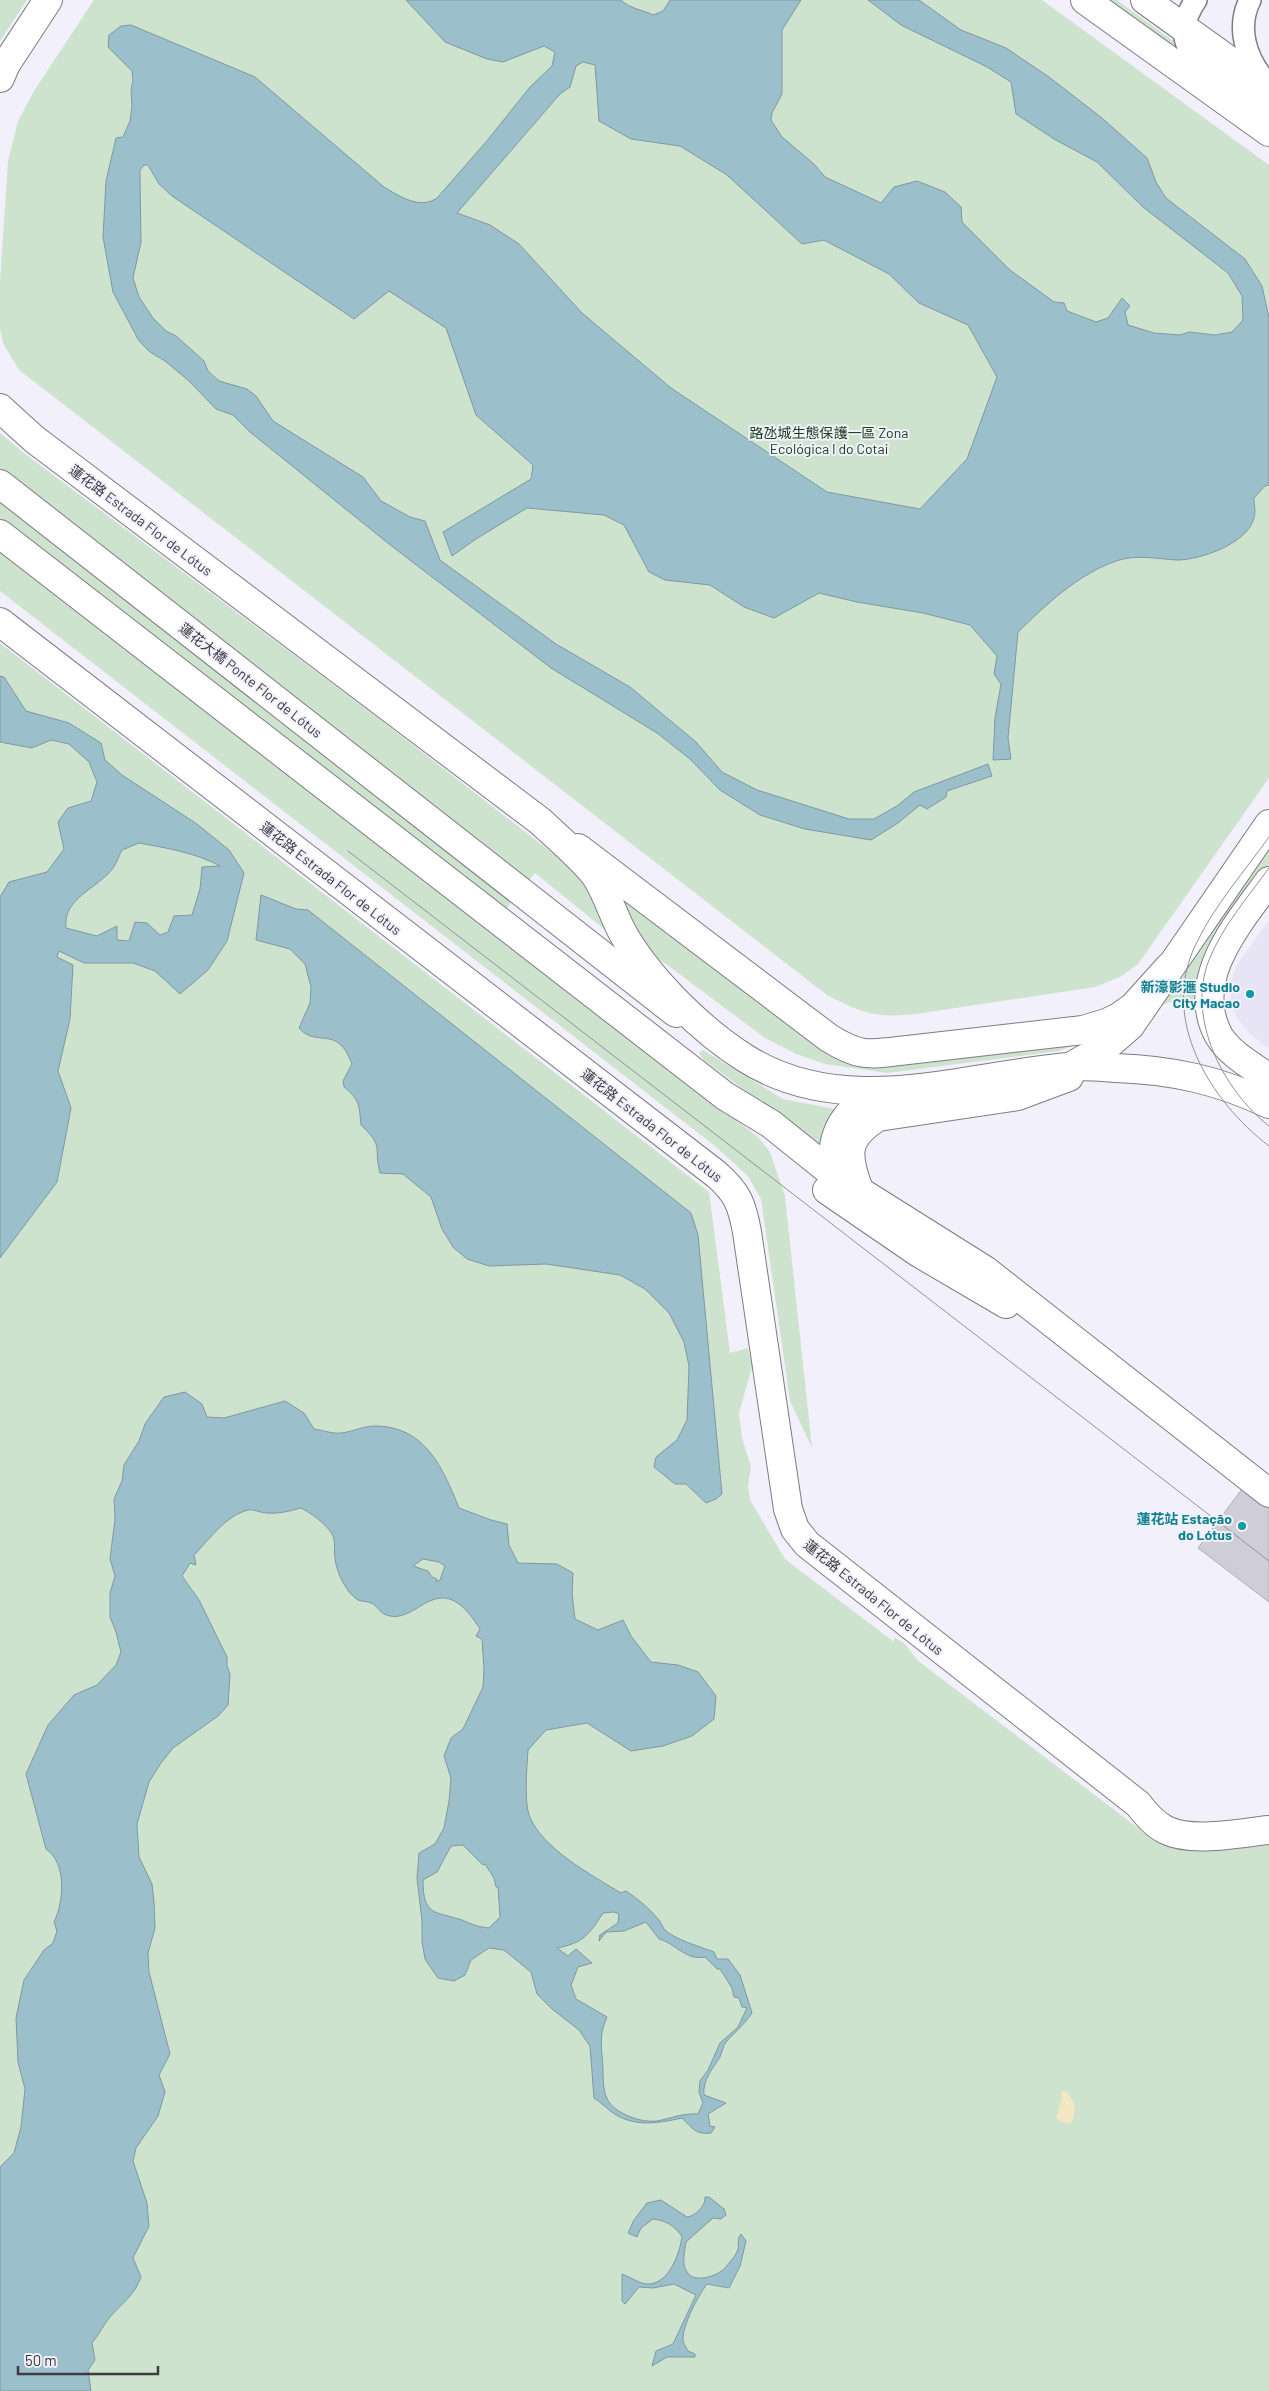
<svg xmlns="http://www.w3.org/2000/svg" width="1269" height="2391" viewBox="0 0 1269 2391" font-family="Barlow,'Noto Sans SC',sans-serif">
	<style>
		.built { fill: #e7e4f5 }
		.green { fill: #cee3ce }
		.sand { fill: #f2e8c3 }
		.water { fill: #9bc0cb; stroke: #7e98a1; fill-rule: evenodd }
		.building { fill: #cfcdd7; stroke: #b0aeb7 }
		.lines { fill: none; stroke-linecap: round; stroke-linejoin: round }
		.street-casing { stroke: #7d7b84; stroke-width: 24 }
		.secondary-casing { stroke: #7d7b84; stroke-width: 30 }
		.primary-casing { stroke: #7d7b84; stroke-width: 30 }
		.street { stroke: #fff; stroke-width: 21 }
		.secondary { stroke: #fff; stroke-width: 28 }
		.primary { stroke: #fff; stroke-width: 28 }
		.tram { stroke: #939198; stroke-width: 1 }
		.culture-dot { fill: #0f9aa8; stroke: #f2f0fa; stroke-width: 2 }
		.labels { text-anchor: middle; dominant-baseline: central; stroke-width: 4; stroke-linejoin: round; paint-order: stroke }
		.park-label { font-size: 14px; fill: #1c411e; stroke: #f2f0fa }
		.street-label { font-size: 14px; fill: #3c3b3f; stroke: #f2f0fa }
		.culture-label { font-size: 14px; font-weight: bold; fill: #0d838f; stroke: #f2f0fa; text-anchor: end }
	</style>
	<rect width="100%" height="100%" fill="#f2f0fa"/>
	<polygon class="built" points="1269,920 1269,1049 1250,1034 1237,1018 1231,1006 1231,982 1236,966"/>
	<g class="green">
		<polygon points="0,0 27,0 0,41"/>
		<path d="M94,0H1042L1269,165V778L1138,964L1120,977L1095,987L916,1014C876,1018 863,1014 827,995L19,370L3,343L0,329V282L8,161L18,121L34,91Z"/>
		<polygon points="1101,0 1117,0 1269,111"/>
		<polygon points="0,433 25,454 378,718 577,872 626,897 842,1060 851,1064 870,1068 1085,1041 1058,1051 887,1073 825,1064 796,1054 765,1038 666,964 609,933 535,873 490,929 758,1137 770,1152 785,1196 812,1448 790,1401 761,1199 748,1176 715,1146 0,591"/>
		<polygon points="0,643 709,1192 730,1353 748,1348 752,1367 739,1413 742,1438 751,1467 748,1486 750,1500 785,1559 894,1642 894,1637 905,1644 917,1660 1150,1837 1193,1846 1269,1841 1269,2391 0,2391"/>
		<polygon points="1269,845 1269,865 1211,945 1200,1007 1173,1001 1162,1005 1182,978 1206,936"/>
		<polygon points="703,1050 783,1099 840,1110 821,1145 812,1141 704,1060 699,1053"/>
	</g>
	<path class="sand" d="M1067,2091C1075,2105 1077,2103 1073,2120L1068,2124L1056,2119L1062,2097L1061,2092Z"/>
	<g class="water">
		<path d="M406,0H621C630,9 641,9 653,15L663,11L670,0H801L782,30V94L772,113L771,120L782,137L814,164L825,177L881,203L894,187L917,181L945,192L961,207L962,222L1010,270L1054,302L1064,303L1067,311L1096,322L1108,318L1122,298L1130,306L1125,312L1128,325L1154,333L1180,335L1189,332L1215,335L1232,332L1243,320L1242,296L1228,273L1143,207L1097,162L1054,139L1016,114L1011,82L987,67L901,25L868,0H919L961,30L1006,48L1049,77L1102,118L1147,158L1156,182L1166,198L1245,259L1262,286L1269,318V485L1265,486L1254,498C1254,504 1256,512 1254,518C1248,543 1201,560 1177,560C1158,559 1135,554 1116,561C1077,575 1047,604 1018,632L1008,738L1011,759L993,760L995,718L1001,684L994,674L997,656L970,625L923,613L857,602L819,593L774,618L744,607L710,585L665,580L649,572L624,525L604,515L527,508L476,539L452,556L443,532L531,479L533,465L476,415L446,328L389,291L354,319L172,196L159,184L148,165H144L140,170V178L141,242L133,278L139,297L153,318L166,331L176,336L204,361L208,371L219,381L247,389L256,396L273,421L363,477L381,501L410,517L425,521L440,560L556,644L630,687L696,742L722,772L757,790L849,819H874L897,806L914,792L988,764L992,776L947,791L946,797L927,809L920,805L898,823L871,840L805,829L760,815L720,790L690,759L657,733L551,668L389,544L250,432L233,415L216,409L189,381L165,361L150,352L139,341L113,292L103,237L106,181L116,138L123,137L130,121L132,106L131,90L133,80L132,71L108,47L109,35L121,26L131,25L255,77L384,187C399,196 420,210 437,198L486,142L530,87L552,66L555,52L544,46L503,62L487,59L445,42ZM583,62L595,65L599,121L631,139L680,146L727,175L802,244L824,240L889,274L919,303L968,325L997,377L967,459L920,509L827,492L671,388L582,313L519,244L490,225L457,213L560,94L570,87L576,66Z"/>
		<path d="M0,676L4,677L26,711L69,723L101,743L105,760L122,775L197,824L229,850L244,873L227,941L208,970L180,994L155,971L133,963H84L59,951L57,957L73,965L70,1019L58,1071L71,1108L57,1182L0,1258V897L9,882L47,872L64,849L58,822L68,808L91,801L97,782L89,762L69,744L51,740L32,748L0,742ZM139,843C167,848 196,853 220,866L202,867L200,889L192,915L174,916L168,932L160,935L147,923L135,922L129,941L117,940V926L97,936L66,928C62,898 99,888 113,868C117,863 119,855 122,850Z"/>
		<path d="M261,895L296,909L308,910L691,1213L698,1235L722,1494L716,1499L706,1503L686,1484H675L654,1467L656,1457L677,1440L687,1420L689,1366L684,1342L669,1313L645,1289L620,1275L546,1264L489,1266L467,1259L453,1247L442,1229L431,1197L403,1174L380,1173C373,1146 385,1148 361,1125C359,1105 360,1100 344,1087L343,1081L352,1064C337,1023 317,1049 299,1028L310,1003L311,987L305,964L290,949L256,940Z"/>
		<path d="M185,1392L202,1404L207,1417L224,1418L285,1401L304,1413L314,1429C322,1430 332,1434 341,1433C352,1432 363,1426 375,1426C425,1426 443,1468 459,1508L491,1520L507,1524L509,1545L518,1563L557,1564L573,1573L572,1593L575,1619L598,1630L623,1620L631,1636L651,1662L678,1665L698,1672L716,1696L714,1719L692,1736L663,1746L631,1751L587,1723L546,1730L528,1750C527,1766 524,1800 529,1815C541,1848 593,1876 621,1893L626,1891C638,1899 649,1908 658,1919C661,1922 662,1926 664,1929C673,1939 701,1947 714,1952L717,1959H728L740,1975L752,2013C744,2025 735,2032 726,2042C723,2046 722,2052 720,2057C713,2068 702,2081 704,2095L726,2103L708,2114L710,2126L715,2127L711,2133C696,2135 692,2128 682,2118C659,2123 637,2127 616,2115C608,2110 602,2103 594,2098L590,2046L579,2030L552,2009L537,1994L531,1972L504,1950L489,1948L471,1960L465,1975L454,1981L438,1978L425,1959L422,1941V1921L417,1878L419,1853L435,1844L444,1828L449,1801L451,1778L444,1756L451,1738L463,1729L483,1687L484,1670L482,1639L476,1636L480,1629C437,1560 418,1630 384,1614C380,1612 377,1606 373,1604C369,1601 363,1602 358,1600C346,1593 336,1571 335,1558C334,1552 335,1545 334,1539C331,1527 311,1513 301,1508C290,1511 279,1514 267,1513C261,1513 254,1509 248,1510C225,1516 210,1539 194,1555L196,1565L190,1563L182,1576L199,1600L227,1657V1666L230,1674L228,1705L218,1716L173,1748L161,1763L149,1782L137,1824L139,1857L152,1884L154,1902L155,1928L148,1953L149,1972L170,2054L159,2075L165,2092L158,2116L136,2148L133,2161L147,2203L149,2226L133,2258L141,2277C134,2296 123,2302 110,2317C103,2325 99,2335 92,2343L95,2360L88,2370L91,2391H0V2167L14,2153L21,2127L25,2089L18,2062L16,2018L24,1980L44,1950L53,1943L57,1931L54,1922C64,1902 67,1863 46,1849L26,1774L48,1725L74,1695L97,1685L116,1665L121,1652L116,1632L110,1617V1593L115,1576L110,1559L115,1519L114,1499L122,1481L124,1465L139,1441L145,1424L164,1397ZM423,1559L439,1562L445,1566L440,1580L436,1582L437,1579L432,1577L428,1571L413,1566ZM463,1845L483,1865L485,1864L494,1878L496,1887H498L500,1917L489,1928C478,1927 471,1924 462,1920C434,1911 423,1916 423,1880L437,1872L451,1846ZM614,1912L619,1914L618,1923L600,1935L599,1941L606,1932L624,1931L646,1922L659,1939C675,1943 686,1961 705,1957L717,1969H720L732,1988L734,1997L739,1998L742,2007L747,2008L738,2027L720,2043L708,2070L700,2081L699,2092L703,2103L698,2114C683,2113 672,2118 657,2121C649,2122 638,2120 631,2117C605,2107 603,2095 603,2069C602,2047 598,2037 607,2017L576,1999L571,1985L578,1967L592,1963L576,1949L568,1956L557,1948C583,1943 589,1935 603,1913Z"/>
		<path d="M705,2197H709L724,2209L726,2215L721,2219L713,2218L686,2242C685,2251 681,2264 687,2272C694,2284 718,2276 725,2268C729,2263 734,2258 737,2252C740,2246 736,2240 741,2234L746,2241L740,2266L729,2288L707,2284C699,2294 682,2326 683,2340C683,2343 686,2347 688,2351L695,2354V2357H667L652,2366L656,2351L673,2344L696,2295L674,2284L653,2288L639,2287L625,2304L622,2301V2274C630,2277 638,2283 647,2284C669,2285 680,2253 682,2236C673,2225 667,2221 653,2219L641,2228L637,2237L628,2233L634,2220L647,2203L661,2200L687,2217C696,2216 706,2205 705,2197Z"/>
	</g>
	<polygon class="building" points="1245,1485 1269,1503 1269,1602 1198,1548"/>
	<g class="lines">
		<defs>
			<g id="street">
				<path d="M1196,0C1169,39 1193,59 1224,82C1239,92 1254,103 1269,113"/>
				<path d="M1250,0C1236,28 1246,59 1266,82"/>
			</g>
			<g id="secondary">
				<polyline points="1085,0 1269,132"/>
				<polyline points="1145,0 1269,89"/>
				<polyline points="0,484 676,1013"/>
				<polyline points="0,534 725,1096 771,1124 837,1177 985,1270 1269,1493"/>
				<path d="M578,848L829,1038C858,1056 867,1055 899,1051L1083,1030L1106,1023L1119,1017L1133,1007L1169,967"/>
				<path d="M1269,881C1238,924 1188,980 1219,1036C1230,1054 1252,1066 1269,1078"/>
				<polyline points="1070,1067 1107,1046 1130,1026 1269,824"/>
				<polyline points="827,1190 919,1253 1006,1304"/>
			</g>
			<g id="primary">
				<polyline points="0,78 6,64 48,0"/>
				<path d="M0,408L34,439L540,821C558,838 579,855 595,875C608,894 613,917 625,937C651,981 702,1031 745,1058C844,1121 962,1076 1068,1067C1084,1065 1100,1067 1116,1068C1172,1070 1218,1080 1269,1104"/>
				<path d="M0,622L716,1174C738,1193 742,1205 747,1232L788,1509L795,1529L807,1544L1138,1804C1146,1814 1154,1824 1166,1830C1192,1843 1240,1833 1269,1830"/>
				<path d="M833,1163C832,1130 847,1111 874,1092"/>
				<path d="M859,1190C846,1155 844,1138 878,1117L1018,1096L1069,1077"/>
			</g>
		</defs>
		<use href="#street" class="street-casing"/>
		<use href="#secondary" class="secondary-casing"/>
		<use href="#primary" class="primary-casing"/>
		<use href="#street" class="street"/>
		<use href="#secondary" class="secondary"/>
		<use href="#primary" class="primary"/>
		<g class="tram">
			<path d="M1269,837C1244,872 1214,906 1196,944C1159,1019 1210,1101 1269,1146"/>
			<polyline points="348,851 1269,1561"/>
			<path d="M1269,868C1248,897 1222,927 1209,960C1186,1018 1223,1090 1269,1126"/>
		</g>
	</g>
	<g class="culture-dot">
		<circle cx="1250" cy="994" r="5"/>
		<circle cx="1242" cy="1526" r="5"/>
	</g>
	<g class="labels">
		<g class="park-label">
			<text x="829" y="432">路氹城生態保護一區 Zona<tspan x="829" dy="16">Ecológica I do Cotai</tspan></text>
		</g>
		<g class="street-label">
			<text transform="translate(141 520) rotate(37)">蓮花路 Estrada Flor de Lótus</text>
			<text transform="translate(251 680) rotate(38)">蓮花大橋 Ponte Flor de Lótus</text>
			<text transform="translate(331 878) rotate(38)">蓮花路 Estrada Flor de Lótus</text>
			<text transform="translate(652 1125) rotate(38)">蓮花路 Estrada Flor de Lótus</text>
			<text transform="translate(874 1597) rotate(39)">蓮花路 Estrada Flor de Lótus</text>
		</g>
		<g class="culture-label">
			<text x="1240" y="986">新濠影滙 Studio<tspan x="1240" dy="16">City Macao</tspan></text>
			<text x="1232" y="1518">蓮花站 Estação<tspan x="1232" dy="16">do Lótus</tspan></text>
		</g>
	</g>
	<path d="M18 2366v8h140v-8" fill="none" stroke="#3c3b3f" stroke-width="2.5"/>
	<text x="25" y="2366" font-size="15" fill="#3c3b3f" stroke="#f2f0fa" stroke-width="4" paint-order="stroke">50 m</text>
</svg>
